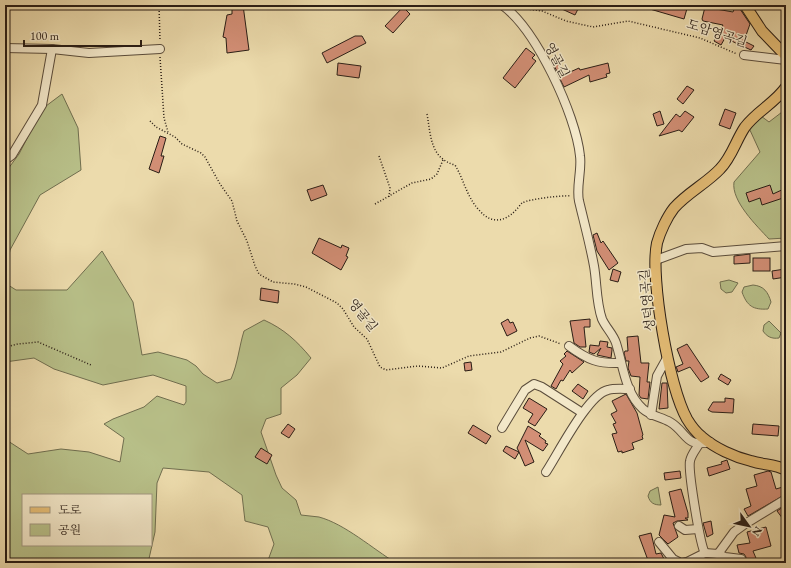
<svg xmlns="http://www.w3.org/2000/svg" width="791" height="568" viewBox="0 0 791 568" font-family="'EB Garamond','Noto Serif KR',serif">
	<style>
		.green { fill: #b8c089; stroke: #706e4f; fill-rule: evenodd }
		.building { fill: #d38f76; stroke: #291d15 }
		.lines { fill: none; stroke-linecap: round; stroke-linejoin: round }
		.minor-casing { stroke: #5a4c3b; stroke-width: 10 }
		.major-casing { stroke: #291d15; stroke-width: 12 }
		.path { stroke: #291d15; stroke-width: 1.5; stroke-dasharray: 1 2; stroke-linecap: butt }
		.minor { stroke: #f3e8c9; stroke-width: 8 }
		.major { stroke: #e6be76; stroke-width: 10 }
		.labels { text-anchor: middle; dominant-baseline: central; stroke-width: 3; stroke-linejoin: round; paint-order: stroke }
		.street-label { font-size: 13px; fill: #291d15; stroke: #f3e8c9 }
	</style>
	<rect width="100%" height="100%" fill="#ecdbac"/>
	<filter id="stains"><feTurbulence type="fractalNoise" baseFrequency=".005" numOctaves="4"/><feColorMatrix values="0 0 0 0 .2 0 0 0 0 .09 0 0 0 0 .02 0 0 0 .5 -.17"/></filter>
	<radialGradient id="worn" r=".72"><stop offset=".6" stop-color="#630" stop-opacity="0"/><stop offset="1" stop-color="#630" stop-opacity=".3"/></radialGradient>
	<g class="green">
		<polygon points="62,94 78,128 81,170 40,195 10,250 5,278 5,173 19,154 42,109"/>
		<path d="M786,109V122L783,125L786,132V238L769,239C757,226 731,201 734,182L760,152L749,128L761,116L769,122Z"/>
		<path d="M102,251L133,302L142,355L158,352L187,360L196,366L203,374L217,383L231,379C238,363 239,347 244,331L264,320C284,329 297,341 311,358L297,375L281,388V414L266,419L261,432L276,475L282,488L296,500L301,515C307,516 313,516 319,517C345,524 373,549 396,563H267L274,544L268,527L245,521L242,495L209,472L163,468L157,483L155,532L148,563H5V437L8,441L28,454L61,449L89,452L120,462L124,438L104,424L113,419L144,407L157,396L184,405L186,402V386L153,375L103,385L54,369L34,358L5,362V283L16,290H67ZM23,495H151V545H23Z"/>
		<polygon points="729,280 738,283 732,292 726,293 721,289 720,282"/>
		<path d="M753,285C764,286 768,292 771,302L768,309C753,310 747,306 742,292L744,287Z"/>
		<path d="M769,321L781,333L779,338C772,339 767,337 763,331L764,325Z"/>
		<path d="M658,487L661,505C654,505 650,503 648,496L650,491Z"/>
	</g>
	<g class="building">
		<polygon points="232,5 243,5 249,50 227,53 226,38 223,37 227,15 232,14"/>
		<polygon points="553,5 574,5 579,7 575,15"/>
		<polygon points="643,5 688,5 684,19 643,7"/>
		<polygon points="403,7 410,14 393,33 385,26"/>
		<polygon points="705,7 733,12 735,7 740,9 750,24 744,41 754,46 751,50 725,38 721,45 714,41 723,25 703,21 702,19"/>
		<polygon points="355,36 362,36 366,43 327,63 322,53"/>
		<polygon points="526,48 535,55 532,58 536,61 515,88 503,78"/>
		<polygon points="558,62 562,73 559,75 553,64"/>
		<polygon points="338,63 361,66 359,78 337,75"/>
		<polygon points="608,63 610,73 606,74 607,77 590,82 589,75 564,87 559,77 579,68 580,70"/>
		<polygon points="687,86 694,90 683,104 677,99"/>
		<polygon points="725,109 736,113 730,129 719,125"/>
		<polygon points="660,111 664,124 657,126 653,114"/>
		<polygon points="685,111 694,117 682,132 679,130 659,136 676,114 680,117"/>
		<polygon points="160,136 166,138 161,156 164,156 159,173 149,169"/>
		<polygon points="323,185 327,195 311,201 307,190"/>
		<polygon points="770,185 773,194 786,188 786,197 762,205 760,198 749,202 746,193"/>
		<polygon points="597,233 601,243 603,241 618,263 609,270 597,251 593,235"/>
		<polygon points="319,238 341,248 342,245 349,248 346,256 348,257 341,270 312,253"/>
		<polygon points="750,254 750,263 734,264 734,256"/>
		<rect x="753" y="258" width="17" height="13"/>
		<polygon points="613,269 621,272 618,282 610,280"/>
		<polygon points="785,269 786,277 773,279 772,271"/>
		<polygon points="261,288 279,291 278,303 260,300"/>
		<polygon points="508,319 510,323 513,322 517,331 507,336 501,323"/>
		<polygon points="590,319 590,327 584,327 586,347 580,347 574,343 570,321"/>
		<polygon points="638,336 641,363 649,363 647,382 650,382 648,399 641,398 639,395 640,377 631,376 628,368 629,361 626,361 624,353 625,351 628,351 627,337"/>
		<polygon points="600,341 608,342 607,347 612,348 612,350 611,358 597,355 601,348 594,354 589,352 590,345 599,346"/>
		<polygon points="687,344 709,377 701,382 690,367 678,372 677,369 676,367 683,364 677,349"/>
		<polygon points="567,351 584,362 572,373 570,370 563,381 561,380 556,389 551,386 563,364 560,361 566,356 564,354"/>
		<polygon points="471,362 472,370 465,371 464,363"/>
		<polygon points="721,374 731,380 728,385 718,379"/>
		<polygon points="662,383 667,383 668,408 659,409"/>
		<polygon points="578,384 588,391 583,399 572,391"/>
		<polygon points="626,394 637,413 643,435 642,436 643,439 632,443 634,449 622,453 622,451 618,452 612,434 617,433 613,424 616,423 611,414 617,411 612,401"/>
		<polygon points="529,398 547,409 535,426 528,422 533,414 523,408"/>
		<polygon points="725,398 734,399 733,413 712,412 708,410 713,402 725,402"/>
		<polygon points="288,424 295,429 289,438 281,433"/>
		<polygon points="753,424 779,426 778,436 752,434"/>
		<polygon points="473,425 491,436 486,444 468,433"/>
		<polygon points="528,426 541,434 539,436 546,441 545,443 548,444 543,451 525,440 534,462 525,466 519,452 515,459 503,451 506,446 519,452 517,448"/>
		<polygon points="261,448 272,455 267,464 255,457"/>
		<polygon points="727,460 730,469 709,476 707,468 722,464 721,462"/>
		<polygon points="680,471 681,478 665,480 664,473"/>
		<polygon points="768,471 771,472 776,489 786,486 786,494 748,516 744,509 751,506 746,489 757,486 754,475"/>
		<polygon points="681,489 688,513 688,518 685,518 688,520 677,521 673,523 678,537 668,544 659,535 664,515 675,517 669,492"/>
		<polygon points="786,505 786,523 777,511"/>
		<polygon points="711,521 713,534 707,537 703,523"/>
		<polygon points="766,527 771,546 753,551 758,563 745,563 746,557 744,554 739,553 737,545 750,543 747,532"/>
		<polygon points="651,533 656,554 661,553 666,563 649,563 639,536"/>
	</g>
	<g class="lines">
		<defs>
			<g id="minor">
				<path d="M502,5C536,29 576,115 580,156C582,170 576,187 579,201C584,222 590,244 594,266C597,283 596,302 602,319C606,328 613,334 616,343C623,365 625,393 643,409C651,416 661,417 670,422C687,432 685,448 710,442"/>
				<polyline points="5,48 52,49 89,53 160,49"/>
				<polyline points="744,55 786,60"/>
				<polyline points="5,156 8,158 12,155 42,105 52,49"/>
				<polyline points="656,260 686,249 702,248 713,252 786,246"/>
				<path d="M569,346C588,360 598,364 621,363"/>
				<polyline points="651,415 657,376 667,358"/>
				<polyline points="502,428 525,390 534,384 542,387 581,412"/>
				<path d="M699,444C696,449 691,455 690,461C688,471 700,545 705,553"/>
				<path d="M546,472C558,454 588,394 608,390C615,388 623,389 630,389"/>
				<polyline points="679,526 685,530 698,529"/>
				<polyline points="659,542 673,559 681,563 687,562 705,553 718,554 734,532 745,524 786,499"/>
				<polyline points="718,554 725,557 741,559"/>
			</g>
			<g id="major">
				<polyline points="745,5 762,31 786,56"/>
				<path d="M786,87C775,103 757,111 745,127C736,140 732,157 720,169C707,183 687,193 674,208C667,217 660,232 657,243C650,278 669,387 687,419C690,424 697,433 702,437C715,448 734,457 751,461C763,465 775,464 786,470"/>
			</g>
		</defs>
		<use href="#minor" class="minor-casing"/>
		<use href="#major" class="major-casing"/>
		<g class="path">
			<polyline points="159,5 160,41"/>
			<polyline points="518,8 542,11 566,21 593,27 628,21 700,38 737,54"/>
			<polyline points="160,57 164,118 168,132"/>
			<path d="M427,114C431,136 430,158 455,165C464,180 467,198 480,211C491,224 505,222 516,210C518,208 520,205 522,203C529,199 563,195 571,196"/>
			<polyline points="150,121 156,127 175,137 182,144 201,153 205,157 220,184 232,201 237,221 247,241 255,266 259,274 273,282 294,284 306,287 337,303 343,309 354,327 367,339 380,367 386,370 418,366 442,368 469,356 501,352 530,338 539,336 561,344"/>
			<polyline points="379,156 390,188 389,197"/>
			<polyline points="375,204 412,183 431,179 437,174 443,160"/>
			<polyline points="5,347 18,344 38,342 91,365"/>
		</g>
		<use href="#minor" class="minor"/>
		<use href="#major" class="major"/>
	</g>
	<g class="labels">
		<g class="street-label">
			<text transform="translate(717 33) rotate(18)">도암영곡길</text>
			<text transform="translate(557 60) rotate(62)">영골길</text>
			<text transform="translate(647 300) rotate(-96)">성덕영곡길</text>
			<text transform="translate(363 315) rotate(51)">영골길</text>
		</g>
	</g>
	<rect width="791" height="568" fill="none" stroke="#ecdbac" stroke-width="20"/>
	<rect x="6" y="6" width="779" height="556" fill="none" stroke="#291d15" stroke-width="2"/>
	<rect x="10" y="10" width="771" height="548" fill="none" stroke="#291d15"/>
	<rect x="22" y="494" width="130" height="52" fill="#f3e8c9" stroke="#a29781"/>
	<rect x="30" y="507" width="20" height="6" fill="#e6be76" stroke="#a29781"/>
	<text x="58" y="514" font-size="12" fill="#291d15">도로</text>
	<rect x="30" y="524" width="20" height="12" fill="#b8c089" stroke="#a29781"/>
	<text x="58" y="534" font-size="12" fill="#291d15">공원</text>
	<g transform="translate(749 526) rotate(123)" stroke="#f3e8c9" stroke-width="3" paint-order="stroke">
	<path d="M0-3L7 15L0 10L-7 15Z" fill="#291d15"/>
	<text y="-6" font-size="11" font-weight="bold" text-anchor="middle" fill="#291d15">N</text>
	</g>
	<path d="M24 40v6h117v-6" fill="none" stroke="#291d15" stroke-width="2"/>
	<text x="30" y="40" font-size="12" fill="#291d15" stroke="#f3e8c9" stroke-width="3" paint-order="stroke">100 m</text>
	<rect width="100%" height="100%" filter="url(#stains)"/>
	<rect width="100%" height="100%" fill="url(#worn)"/>
</svg>
